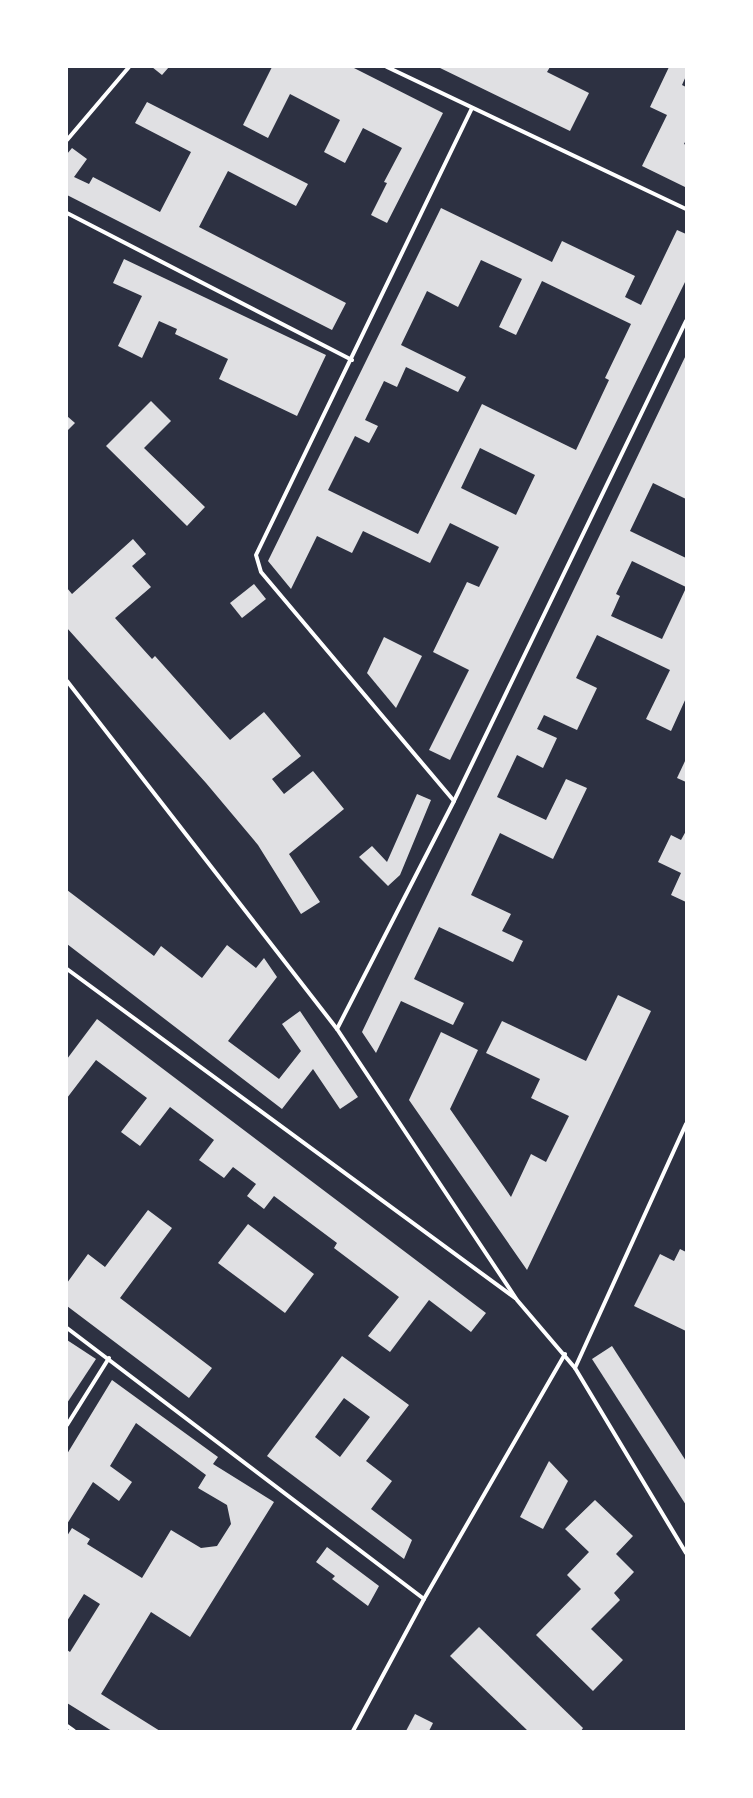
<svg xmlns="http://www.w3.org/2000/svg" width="753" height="1798" viewBox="0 0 753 1798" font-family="Karla,sans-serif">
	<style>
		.building { fill: #e0e0e3; fill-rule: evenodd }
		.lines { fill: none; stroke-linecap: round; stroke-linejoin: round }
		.minor { stroke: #fff; stroke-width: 4 }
	</style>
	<rect width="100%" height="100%" fill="#2d3142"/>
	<g class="building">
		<polygon points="152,67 169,67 162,75"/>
		<polygon points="272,67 352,67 443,113 387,223 371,215 387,183 384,182 402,148 363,128 345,163 324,152 340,120 290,94 268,138 243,125"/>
		<polygon points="438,67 550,67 547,72 589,93 570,131"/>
		<polygon points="669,67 686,67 686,76 682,85 686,87 686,140 684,144 686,145 685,187 642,166 667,115 650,107"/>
		<polygon points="147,102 308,184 296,206 228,171 199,227 346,303 332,330 67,195 67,154 72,148 87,159 74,177 89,184 93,177 160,212 191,152 135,123"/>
		<path d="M441,208L552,262L562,241L635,276L625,297L641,305L677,230L686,234V280L450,760L429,750L469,670L433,652L467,582L479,587L499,547L450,523L430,563L363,531L352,553L317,536L291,589L268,561ZM481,260L522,279L499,327L516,335L542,281L631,324L605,378L609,380L576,450L482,404L418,534L328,490L355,436L369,443L378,426L365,420L384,381L397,387L406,367L458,392L466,377L401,345L427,291L458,307ZM480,448L535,475L516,515L461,488Z"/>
		<polygon points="124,259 326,355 297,416 219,379 228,359 175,334 177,329 159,321 142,358 118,346 142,296 113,283"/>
		<polygon points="686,355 686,499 653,483 630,531 686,558 686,587 632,561 616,594 620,596 611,616 662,639 686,588 686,698 671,731 646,719 670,670 597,635 576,678 597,688 577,730 544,715 537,729 557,738 543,768 517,755 497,797 546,820 566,779 587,788 553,859 500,833 471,895 511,914 502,931 523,941 513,962 439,927 414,979 464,1003 453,1025 401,1001 376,1053 362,1032"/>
		<polygon points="151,401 171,421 144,448 205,507 187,526 106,446"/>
		<polygon points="67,416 75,423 67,431"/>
		<polygon points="133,539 146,554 132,566 151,587 115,618 152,659 155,656 230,740 264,712 301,756 272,779 284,794 313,771 344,809 289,854 320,902 301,914 258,845 206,783 67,628 67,588 72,594"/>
		<polygon points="254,584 266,599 242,618 230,603"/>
		<polygon points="384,637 422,656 396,708 367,673"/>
		<polygon points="686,759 686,782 677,778"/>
		<polygon points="417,794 431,800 400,875 388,886 359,857 372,846 387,862"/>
		<polygon points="686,831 686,902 671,895 681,873 658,862 671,835 681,840"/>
		<polygon points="67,890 154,956 161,946 202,978 227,945 256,968 264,958 277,977 228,1041 279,1079 301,1051 282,1024 300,1011 358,1097 340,1109 313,1069 282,1109 67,944"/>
		<polygon points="618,995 651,1011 527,1270 409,1100 441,1032 478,1050 450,1109 511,1197 531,1154 546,1162 569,1116 531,1098 540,1079 486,1053 502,1021 586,1061"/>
		<polygon points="97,1019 486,1313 471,1332 429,1300 390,1352 368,1336 399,1297 334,1248 337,1243 274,1196 264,1209 247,1196 256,1184 233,1167 224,1178 199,1160 214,1140 170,1107 140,1146 121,1132 147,1098 96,1060 67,1098 67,1059"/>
		<polygon points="148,1210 172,1228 120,1298 212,1368 189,1398 67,1306 67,1283 88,1254 105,1267"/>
		<polygon points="248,1224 314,1274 285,1313 218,1263"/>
		<polygon points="680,1249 686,1252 686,1331 634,1306 660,1254 674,1261"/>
		<polygon points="67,1340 96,1359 67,1403"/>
		<polygon points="612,1346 686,1461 686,1505 592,1359"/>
		<path d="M342,1356L409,1405L366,1461L392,1481L371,1509L412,1540L404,1559L267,1456ZM344,1398L370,1417L340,1457L315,1437Z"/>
		<polygon points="112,1380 218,1457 213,1464 274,1502 190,1637 151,1612 101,1694 160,1731 112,1731 67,1703 67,1650 70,1652 100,1604 84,1594 67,1621 67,1536 72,1528 90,1539 87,1544 142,1578 171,1530 201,1548 217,1546 231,1524 227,1505 198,1488 206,1475 136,1423 110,1466 132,1482 119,1501 93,1482 67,1524 67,1454"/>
		<polygon points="549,1461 568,1481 543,1529 520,1517"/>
		<polygon points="595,1500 633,1536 616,1554 634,1572 614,1593 620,1600 591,1629 623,1660 593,1691 536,1635 581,1589 567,1575 589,1552 565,1529"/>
		<polygon points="327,1547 379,1586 368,1606 332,1579 335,1576 316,1562"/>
		<polygon points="479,1627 583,1728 581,1731 528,1731 450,1656"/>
		<polygon points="415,1714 433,1723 429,1731 406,1731"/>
	</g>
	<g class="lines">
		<g class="minor">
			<polyline points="387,67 686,209"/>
			<polyline points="67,140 129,67"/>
			<polyline points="67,213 352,360"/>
			<polyline points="67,681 337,1029 517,1300 575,1368 686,1553"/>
			<polyline points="454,801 261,572 256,555 472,108"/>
			<polyline points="67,969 515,1298"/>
			<polyline points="337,1029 454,801 686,321"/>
			<polyline points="67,1328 424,1599"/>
			<polyline points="575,1368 686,1124"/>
			<polyline points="67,1425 109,1358"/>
			<polyline points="67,1726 74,1731"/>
			<polyline points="353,1731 424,1599 565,1354"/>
		</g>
	</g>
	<rect width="753" height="1798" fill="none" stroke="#ffffff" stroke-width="136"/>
</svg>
